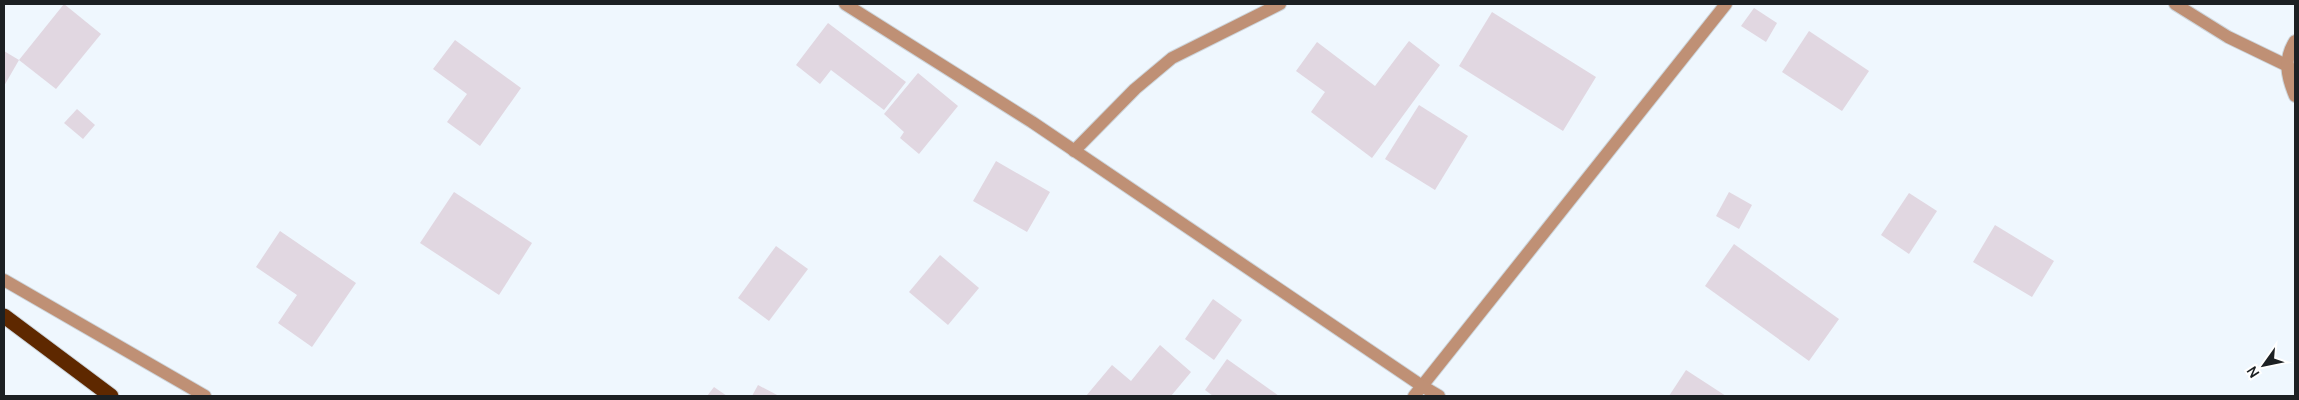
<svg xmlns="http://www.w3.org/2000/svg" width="2299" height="400" viewBox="0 0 2299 400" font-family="Manrope,sans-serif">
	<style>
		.building { fill: #e1d7e1 }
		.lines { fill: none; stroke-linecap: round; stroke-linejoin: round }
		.street-casing { stroke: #cdd5db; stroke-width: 14 }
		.highway-casing { stroke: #cdd5db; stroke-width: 17 }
		.street { stroke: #bf9075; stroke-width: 12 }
		.highway { stroke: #5e2800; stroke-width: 15 }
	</style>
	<rect width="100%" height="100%" fill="#eff7fe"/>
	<g class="building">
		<polygon points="64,4 101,34 56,89 19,60"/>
		<polygon points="1754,8 1777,23 1766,42 1741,26"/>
		<polygon points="1492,12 1596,77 1563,131 1459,66"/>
		<polygon points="828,23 906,82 884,110 831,70 820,84 796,65"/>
		<polygon points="1809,31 1869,71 1842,111 1782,72"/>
		<polygon points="455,40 521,88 480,146 447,122 467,94 433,69"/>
		<polygon points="1409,41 1440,65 1372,158 1311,112 1325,92 1296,71 1317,42 1375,86"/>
		<polygon points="4,51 19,60 4,86"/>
		<polygon points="918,73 958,106 919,154 900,138 904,132 884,114"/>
		<polygon points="1419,105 1468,136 1435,190 1385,159"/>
		<polygon points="77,109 95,125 83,139 64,123"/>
		<polygon points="996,161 1050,192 1027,232 973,201"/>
		<polygon points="454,192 532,243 499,295 420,243"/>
		<polygon points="1729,192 1752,205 1739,229 1716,216"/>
		<polygon points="1909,193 1937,211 1909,254 1881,235"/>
		<polygon points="1995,225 2054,261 2032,297 1973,262"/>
		<polygon points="280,231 356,283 312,347 278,323 297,295 256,267"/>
		<polygon points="1734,244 1839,319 1809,361 1705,286"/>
		<polygon points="776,246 808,269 769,321 738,298"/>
		<polygon points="940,255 979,288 948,325 909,292"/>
		<polygon points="1213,299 1242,320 1214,360 1185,339"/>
		<polygon points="1160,345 1191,372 1171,396 1086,396 1112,365 1131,381"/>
		<polygon points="1227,359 1279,396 1213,396 1205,390"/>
		<polygon points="1686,370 1726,396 1669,396"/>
		<polygon points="758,385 779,396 752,396"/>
		<polygon points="714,387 727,396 707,396"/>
	</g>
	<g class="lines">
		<defs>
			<g id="street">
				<polyline points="845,4 1032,122 1422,386 1726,4"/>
				<polyline points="2175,4 2228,37 2286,65 2295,72"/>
				<path d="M2295,41C2283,60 2287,77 2295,96"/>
				<polyline points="1074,151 1135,89 1172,58 1280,4"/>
				<polyline points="4,280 205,396"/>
				<polyline points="1414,396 1422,386 1439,396"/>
			</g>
			<polyline id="highway" points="4,316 111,396"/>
		</defs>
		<use href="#street" class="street-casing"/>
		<use href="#highway" class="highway-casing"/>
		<use href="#street" class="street"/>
		<use href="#highway" class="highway"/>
	</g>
	<rect width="2299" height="400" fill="none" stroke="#1c2023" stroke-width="10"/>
	<g transform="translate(2264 365) rotate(237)" stroke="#ffffff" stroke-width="4" paint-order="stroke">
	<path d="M0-4L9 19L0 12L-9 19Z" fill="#1c2023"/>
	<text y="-8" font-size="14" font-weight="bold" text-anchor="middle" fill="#1c2023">N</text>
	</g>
</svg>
